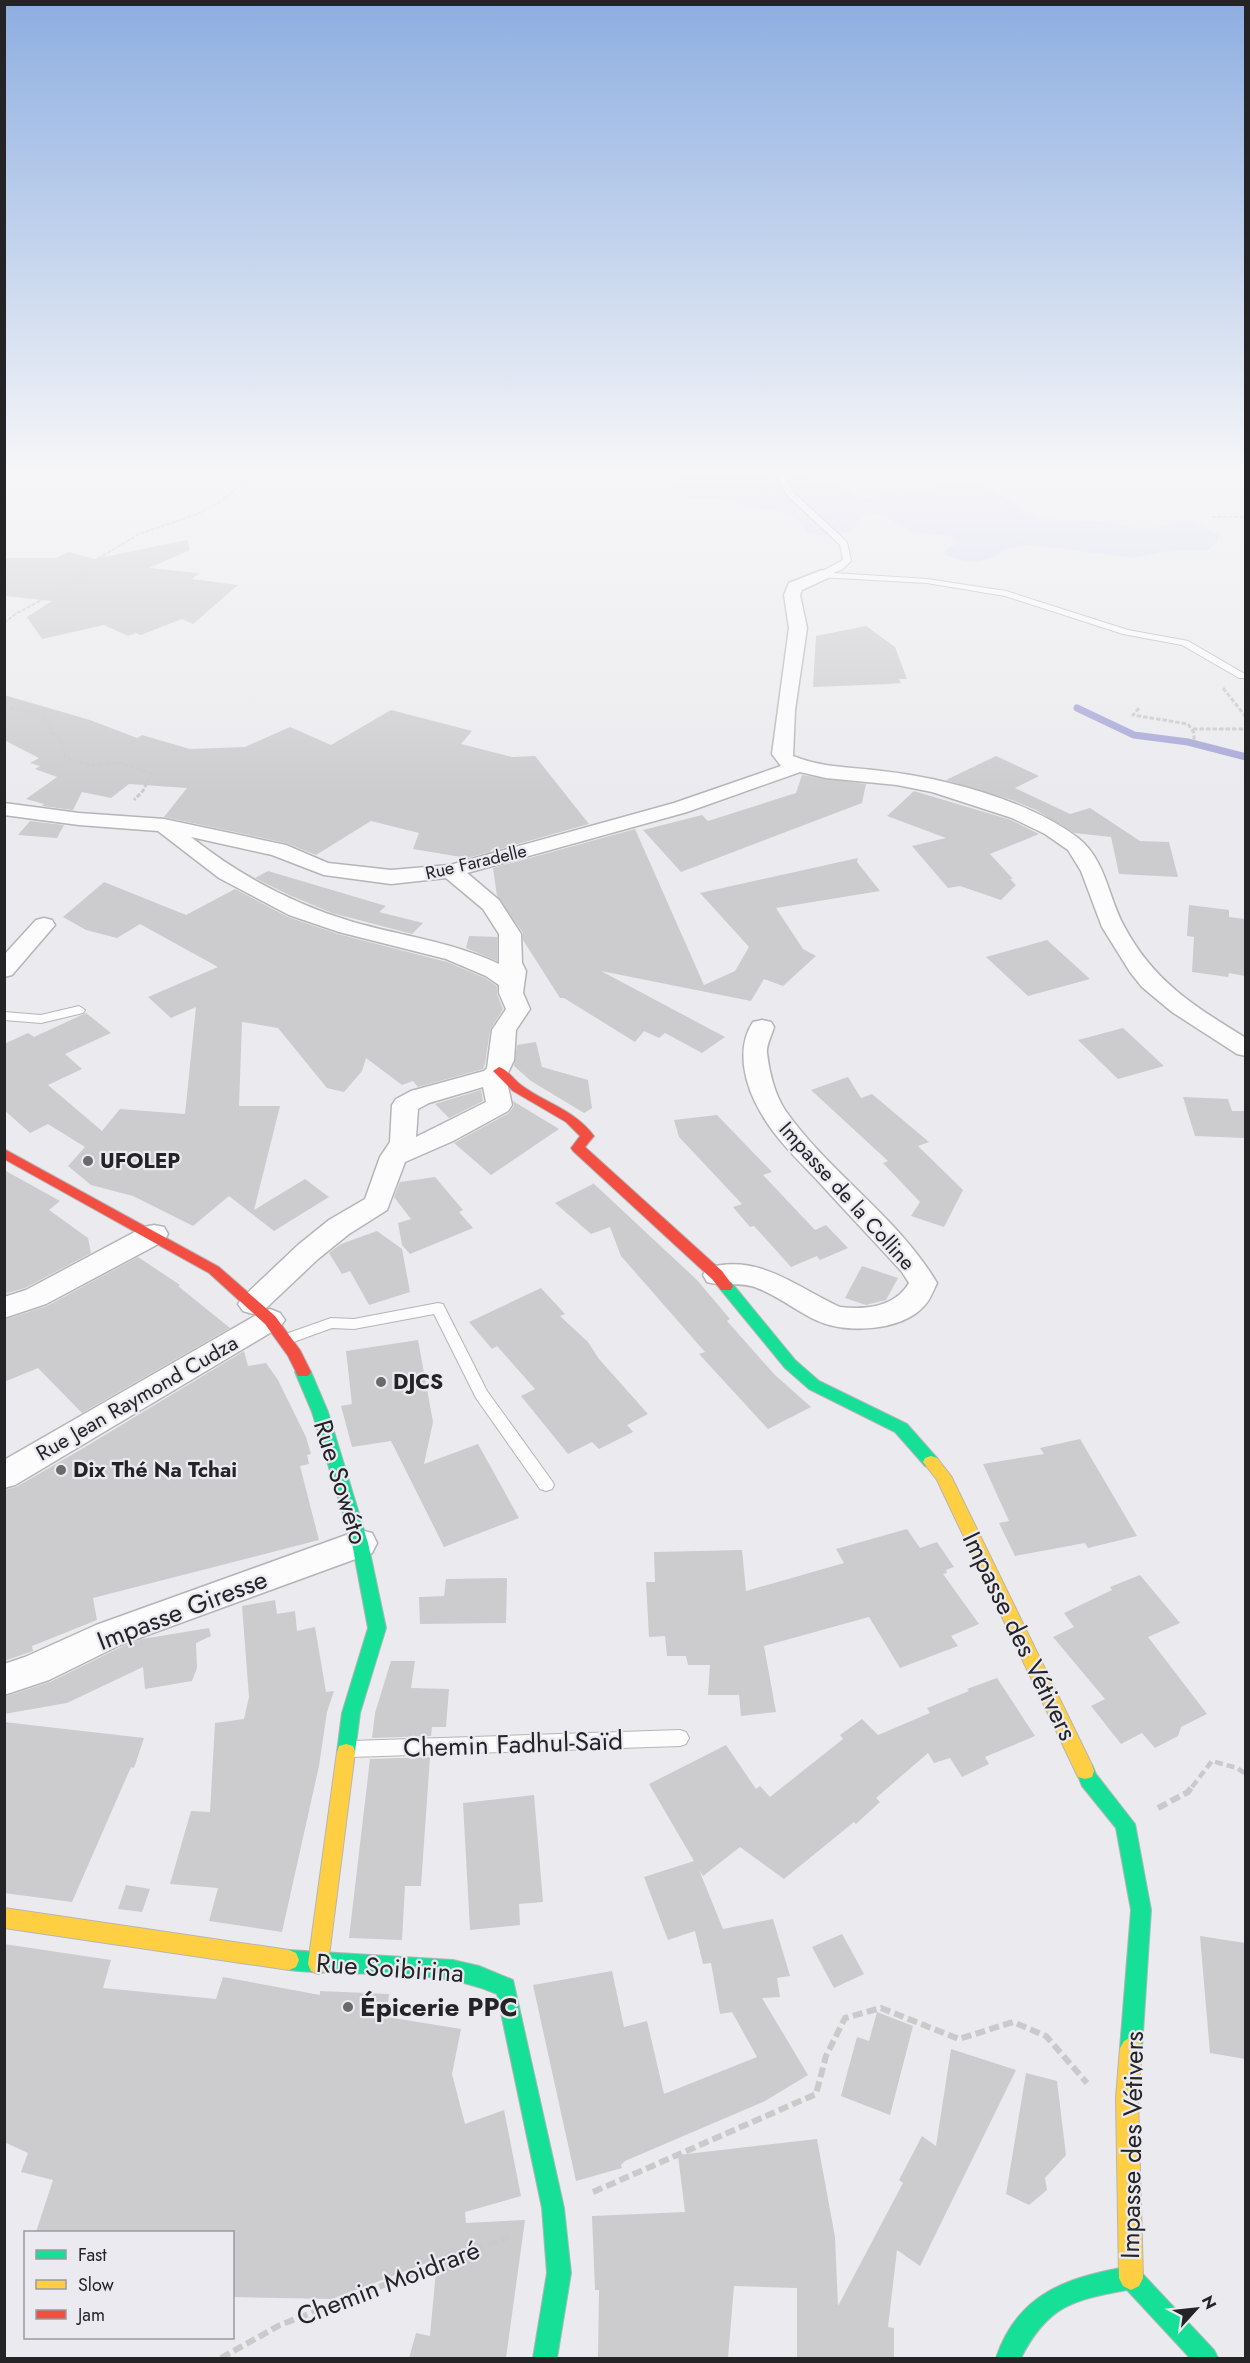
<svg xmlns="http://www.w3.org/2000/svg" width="1250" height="2363" viewBox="0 0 1250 2363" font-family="Jost,sans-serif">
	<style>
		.green { fill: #dbdcf3 }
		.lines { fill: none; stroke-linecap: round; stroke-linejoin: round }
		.stream { stroke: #a6a6d7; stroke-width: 7 }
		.building { fill: #cccccf }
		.lane-casing { stroke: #b5b5b8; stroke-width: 2 }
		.street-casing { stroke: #b5b5b8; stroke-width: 3 }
		.fast-casing { stroke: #b5b5b8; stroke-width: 2 }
		.slow-casing { stroke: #b5b5b8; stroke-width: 2 }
		.jam-casing { stroke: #b5b5b8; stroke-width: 2 }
		.path-far3 { stroke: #cacaca; stroke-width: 2; stroke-dasharray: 4 1.5; stroke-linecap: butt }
		.path-far2 { stroke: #cacaca; stroke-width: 3; stroke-dasharray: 4.5 2; stroke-linecap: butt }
		.path-far1 { stroke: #cacaca; stroke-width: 4.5; stroke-dasharray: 8 4; stroke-linecap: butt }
		.path { stroke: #cacaca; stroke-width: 6; stroke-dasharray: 10 4.5; stroke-linecap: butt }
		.lane { fill: #fcfcfd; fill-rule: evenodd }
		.street { fill: #fcfcfd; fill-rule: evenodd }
		.fast { fill: #16e098; fill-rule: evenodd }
		.slow { fill: #ffcf43; fill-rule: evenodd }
		.jam { fill: #f24e42; fill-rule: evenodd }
		.poi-dot { fill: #6a6a6d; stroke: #eaeaf0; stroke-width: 2 }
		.labels { text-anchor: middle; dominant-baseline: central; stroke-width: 4.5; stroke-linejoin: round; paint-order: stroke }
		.far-street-label { font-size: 18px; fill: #242427; stroke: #eaeaf0 }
		.poi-label { font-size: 21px; font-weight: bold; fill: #242427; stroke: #eaeaf0; text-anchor: start }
		.street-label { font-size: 21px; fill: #242427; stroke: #eaeaf0 }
		.near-street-label { font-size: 26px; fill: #242427; stroke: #eaeaf0 }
		.near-poi-label { font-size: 26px; font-weight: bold; fill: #242427; stroke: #eaeaf0; text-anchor: start }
	</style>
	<rect width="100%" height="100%" fill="#ebebef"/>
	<path class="green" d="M663,466H702L716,475L732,476L743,473L742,466H793L801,476L839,487L857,497L872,499L887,490L901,488L932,490L939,486L969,484L985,486L1004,497L1017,508L1039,519L1104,522L1134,528L1151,529L1176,523H1193L1218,534V540L1209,550L1162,552L1134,558L1038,546H1022L1008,549L990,559L972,562L955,559L944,554L948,548L957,543L954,537C940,534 921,535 908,529C888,521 880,505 857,520V526L850,532L820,536L807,532L799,520L779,510L762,509L724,499L692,498L673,489V484L679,478L675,473Z"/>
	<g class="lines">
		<polyline class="stream" points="1077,708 1134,735 1188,742 1246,757"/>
	</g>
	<g class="building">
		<polygon points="187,540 190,550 149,568 199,573 192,579 238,585 193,624 182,619 141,635 136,633 128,636 104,625 42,639 27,617 52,601 4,596 4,558 56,558 69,552 94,559"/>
		<polygon points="866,626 895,647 907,679 899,679 901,683 889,684 813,687 816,636"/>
		<polygon points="4,695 90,720 137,738 142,735 190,749 245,747 290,727 331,745 391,710 472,731 461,744 512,757 535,756 589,824 493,851 493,848 490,852 467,858 413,849 419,833 371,821 316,855 286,843 164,817 187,788 129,784 111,798 82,792 73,810 42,806 44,804 26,799 57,777 35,769 40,766 30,763 39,758 4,740"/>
		<polygon points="996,756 1039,776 1015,788 1070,814 1090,808 1140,841 1169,842 1178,877 1119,874 1111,837 1074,833 1036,810 1012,800 946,780"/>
		<polygon points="802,775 866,784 862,803 681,872 643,830 702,815 708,821 796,793"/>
		<polygon points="914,791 1011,820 1039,834 990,854 1013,879 1010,879 1016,885 1001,900 960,886 948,888 912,846 946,838 887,816"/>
		<polygon points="30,821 64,825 57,838 18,835"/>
		<polygon points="635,829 704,985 735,971 749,947 700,893 858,858 857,862 880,891 776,908 803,949 816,956 783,986 764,979 751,1001 601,971 725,1037 702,1053 665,1033 659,1038 644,1031 635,1042 564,998 560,998 523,940 523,933 497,896 493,868"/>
		<polygon points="268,871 386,906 379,912 423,923 412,934 332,913 289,895 255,878"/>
		<polygon points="104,882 186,915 235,889 288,917 338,934 447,962 485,978 497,986 497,994 503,1009 490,1030 485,1064 483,1069 418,1087 413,1081 402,1085 366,1058 362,1071 344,1092 327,1088 278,1028 242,1022 239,1106 280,1106 254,1210 305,1179 329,1197 274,1231 229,1196 193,1226 133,1196 91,1185 68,1166 85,1147 48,1124 30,1133 4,1110 4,1044 28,1033 34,1037 86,1013 111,1033 65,1054 82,1069 48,1085 102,1131 120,1109 185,1114 196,1007 171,1018 148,997 218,967 140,924 117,938 86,930 63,917"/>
		<polygon points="1189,905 1229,910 1229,917 1245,919 1245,976 1229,973 1228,977 1192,972 1194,937 1187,936"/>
		<polygon points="469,936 497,937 497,961 466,948"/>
		<polygon points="1047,940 1090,979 1028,996 986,957"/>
		<polygon points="1123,1028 1164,1066 1118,1079 1078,1040"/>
		<polygon points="536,1042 542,1067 588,1080 592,1108 584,1113 531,1081 514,1066 517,1045"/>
		<polygon points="848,1077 861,1098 872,1094 929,1142 918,1146 963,1190 944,1227 911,1216 920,1202 883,1163 888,1161 811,1090"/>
		<polygon points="481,1090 483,1101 449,1118 435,1104"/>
		<polygon points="1183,1097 1228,1099 1232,1111 1245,1111 1245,1138 1195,1136"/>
		<polygon points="513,1101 559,1129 491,1175 454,1143 509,1113 514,1106"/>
		<polygon points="717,1115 772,1172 763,1175 815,1230 826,1225 848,1248 820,1260 817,1256 791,1267 754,1226 750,1227 733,1207 742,1204 679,1137 674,1120"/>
		<polygon points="4,1170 60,1201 49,1210 88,1238 91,1253 25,1288 4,1294"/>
		<polygon points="435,1177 463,1210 459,1212 473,1228 410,1254 402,1245 398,1223 411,1219 394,1197 400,1182"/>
		<polygon points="592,1182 697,1280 730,1319 727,1321 775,1375 811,1407 768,1429 699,1354 705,1352 621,1256 610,1227 591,1234 555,1203 593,1184"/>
		<polygon points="377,1231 402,1249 410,1292 369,1305 350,1271 342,1274 329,1253 341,1244"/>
		<polygon points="138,1257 180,1285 178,1286 230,1328 82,1413 38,1368 4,1382 4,1320 47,1306"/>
		<polygon points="862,1266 898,1278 886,1300 866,1305 845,1298"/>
		<polygon points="541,1288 565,1314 560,1316 588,1342 599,1359 648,1414 627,1425 633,1432 599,1449 592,1442 568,1454 521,1396 535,1389 497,1346 492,1349 469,1322"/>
		<polygon points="418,1340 433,1422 424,1464 478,1444 519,1518 444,1547 391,1441 352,1447 341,1406 352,1404 346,1351"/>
		<polygon points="244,1351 248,1366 266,1363 278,1380 306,1437 311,1454 307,1455 309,1464 300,1466 319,1540 93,1598 97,1620 32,1646 33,1651 4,1661 4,1490 16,1487 80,1450"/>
		<polygon points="1080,1439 1137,1536 1088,1548 1085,1543 1015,1556 999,1523 1009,1521 983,1464 1044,1454 1040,1448"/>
		<polygon points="907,1529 920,1548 937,1542 954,1567 946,1570 947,1573 943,1574 979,1624 951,1636 958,1646 900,1668 869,1617 764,1646 776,1712 741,1716 739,1695 708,1695 710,1665 688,1665 686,1656 667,1656 665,1636 649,1637 646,1582 655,1582 654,1552 742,1550 746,1591 844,1563 836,1549"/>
		<polygon points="1140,1575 1180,1623 1148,1637 1207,1714 1181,1727 1178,1736 1155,1748 1142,1733 1121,1744 1091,1706 1105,1699 1053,1637 1074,1627 1064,1613 1112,1590 1110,1587"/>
		<polygon points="507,1578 506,1623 420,1624 419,1597 444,1596 446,1579"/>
		<polygon points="275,1600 277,1614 295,1611 297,1631 315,1627 326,1692 334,1691 327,1712 319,1766 282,1932 209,1921 218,1888 170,1884 191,1811 210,1812 215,1723 244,1719 249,1697 242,1606"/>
		<polygon points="209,1628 211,1636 196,1643 197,1668 192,1681 145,1689 143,1667 67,1703 4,1714 4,1697 50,1682 121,1647 142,1639"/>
		<polygon points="391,1661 415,1661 411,1688 449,1689 446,1727 432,1727 431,1736 372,1738 375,1713"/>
		<polygon points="997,1678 1035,1736 985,1757 989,1764 962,1777 950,1758 934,1763 928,1753 876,1798 880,1802 856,1824 854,1822 784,1879 740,1847 703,1876 699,1870 723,1929 773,1919 790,1976 777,1978 780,1997 762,1998 808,2075 765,2101 625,2161 621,2165 622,2168 576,2181 533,1985 612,1971 624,2027 647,2021 664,2094 757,2057 732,2012 720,2014 711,1963 703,1964 695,1931 668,1940 644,1877 694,1861 649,1784 726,1745 756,1789 760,1786 770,1797 843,1739 840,1735 862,1719 878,1735 930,1713 927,1708 969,1691 967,1689"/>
		<polygon points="4,1722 144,1738 134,1768 131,1767 72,1902 4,1893"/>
		<polygon points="430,1757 421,1886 405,1886 402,1940 349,1938 370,1759"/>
		<polygon points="534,1795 543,1902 519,1904 520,1925 470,1930 463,1803"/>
		<polygon points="126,1885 150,1889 142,1912 118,1909"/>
		<polygon points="842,1934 864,1974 834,1988 812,1947"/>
		<polygon points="1200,1936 1245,1943 1245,2059 1210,2053"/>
		<polygon points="4,1944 111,1960 103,1988 216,1999 223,1977 320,1995 320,1991 389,1994 387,2017 461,2029 452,2074 465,2124 504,2110 521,2196 465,2212 466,2223 525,2220 506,2358 409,2358 416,2333 430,2336 437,2259 332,2299 232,2297 232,2232 36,2232 53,2180 21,2172 28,2153 4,2142"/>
		<polygon points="877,2012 913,2026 890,2115 841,2096 857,2037 869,2041"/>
		<polygon points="951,2049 1016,2070 920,2266 897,2250 888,2327 894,2328 894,2358 797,2358 797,2288 734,2286 728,2358 598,2358 599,2290 595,2290 592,2216 685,2212 678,2155 817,2139 835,2237 838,2306 903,2183 899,2180 922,2136 936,2146"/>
		<polygon points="1026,2073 1057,2081 1066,2155 1045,2178 1047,2190 1029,2205 1006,2194"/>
	</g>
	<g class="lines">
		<defs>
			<g id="lane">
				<polygon points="782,466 789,466 784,472 792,491 847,542 851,561 843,569 833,573 927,579 1006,591 1128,630 1188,641 1245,674 1246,678 1239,678 1182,645 1123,634 1005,596 927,583 819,577 819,573 843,560 840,545 786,494 776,472"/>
				<polygon points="79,1006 85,1010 83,1013 41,1023 4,1020 4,1012 41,1015"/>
				<polygon points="438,1303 443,1304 445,1308 487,1391 552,1481 554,1485 552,1489 546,1491 540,1489 476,1398 434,1314 354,1329 332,1328 285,1345 280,1344 278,1340 280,1336 331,1318 354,1319"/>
				<polygon points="680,1730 686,1732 689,1738 686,1744 680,1746 351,1757 344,1755 342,1749 344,1743 351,1741"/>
			</g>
			<g id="street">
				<path d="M822,570L830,575L828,578L802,590L800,595L807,628L795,710L793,756C822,768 852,767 882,771C945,778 1028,800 1078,838C1106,860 1108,897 1124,926C1153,981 1194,1006 1246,1038V1056L1237,1054L1172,1012L1142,987L1130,972L1102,927L1081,871L1068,850L1045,834L1012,818L932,792L897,785L826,778L800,772L687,812L467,873L499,900L521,934L522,963L526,971L523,993L530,1009L516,1030L514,1060L506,1077L512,1105L508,1111L453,1141L405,1162L387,1210L349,1234L318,1259L263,1311L253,1314L243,1311L238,1304L243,1297L298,1245L329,1220L365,1199L380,1157L390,1142L392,1105L396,1099L411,1091L484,1071L487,1068L492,1030L506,1009L499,993V985L486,976L446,959L339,932L289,915L219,878L158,831L79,825L4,815V803L79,813L164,819L286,845L328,863L391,870L450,865L674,803L781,766L772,754L789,628L784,595L789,583ZM191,837L272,855L324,875L391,884L446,878L483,909L499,934V964C453,942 402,936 353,922C293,904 240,876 191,837ZM483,1087L486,1102L416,1137L418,1109L429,1103Z"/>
				<polygon points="44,918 52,920 55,925 12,975 4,977 4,955 36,920"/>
				<path d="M762,1020L771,1022L774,1027C772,1035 766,1045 767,1053C769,1072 775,1095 785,1110C829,1173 898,1217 937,1283C933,1291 930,1301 923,1307C901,1331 846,1334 818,1321C797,1312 779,1296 757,1288C741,1281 723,1287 707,1282L703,1275L707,1268C759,1253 796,1287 840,1307C866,1310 895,1307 909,1283L902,1272C874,1241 845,1211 817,1180C798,1160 775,1138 761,1113C745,1086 735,1049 753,1022Z"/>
				<polygon points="154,1225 164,1227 168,1234 164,1241 46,1304 4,1318 4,1297 26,1290 144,1227"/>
				<polygon points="270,1309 280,1313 285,1320 280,1327 15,1485 4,1488 4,1460 260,1313"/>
				<polygon points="360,1530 372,1533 377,1543 372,1553 120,1645 49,1680 4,1695 4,1664 25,1657 96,1625"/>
			</g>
			<g id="fast">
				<polygon points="726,1281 731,1282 795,1360 819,1381 907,1424 937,1458 939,1462 937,1466 931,1468 925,1466 895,1432 809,1389 785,1368 721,1290 719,1286 721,1282"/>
				<polygon points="303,1366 308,1368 311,1372 328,1412 368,1543 386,1628 360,1713 355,1752 353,1758 346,1760 339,1758 337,1752 342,1713 368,1628 352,1543 312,1412 295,1372 298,1368"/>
				<polygon points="1085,1763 1092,1765 1096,1774 1135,1824 1151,1910 1142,2048 1138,2055 1131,2059 1124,2055 1120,2048 1131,1910 1116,1828 1082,1786 1076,1771 1078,1765"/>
				<path d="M289,1950L453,1960L479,1966L513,1980L564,2208L571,2273L557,2358H533L547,2273L542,2208L497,1994C432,1966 358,1978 289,1970L282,1967L279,1960L282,1953Z"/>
				<path d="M1131,2266L1139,2270L1214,2350L1218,2358H1190L1127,2290C1072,2300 1048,2306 1021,2358H996C1018,2292 1069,2277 1131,2266Z"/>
			</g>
			<g id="slow">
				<polygon points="931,1456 937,1458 951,1476 1092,1765 1094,1771 1092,1777 1085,1779 1078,1777 937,1480 923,1462 925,1458"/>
				<polygon points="346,1744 353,1746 355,1752 328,1964 325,1971 318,1974 311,1971 308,1964 337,1752 339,1746"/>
				<polygon points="4,1908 289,1950 296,1953 299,1960 296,1967 289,1970 4,1928"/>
				<polygon points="1131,2037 1138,2041 1142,2048 1138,2098 1143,2278 1139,2286 1131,2290 1123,2286 1119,2278 1116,2098 1120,2048 1124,2041"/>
			</g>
			<g id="jam">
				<path d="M499,1067C508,1070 513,1079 521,1085C545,1103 575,1110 594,1136L585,1147L722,1271L733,1286L731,1290H721L712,1279L573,1151L571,1148L580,1136L566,1122L513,1091L493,1071Z"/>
				<polygon points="4,1149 219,1267 275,1316 300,1350 311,1372 308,1376 298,1376 288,1356 265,1324 209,1273 4,1159"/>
			</g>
		</defs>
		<use href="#lane" class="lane-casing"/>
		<use href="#street" class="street-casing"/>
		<use href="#fast" class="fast-casing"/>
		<use href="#slow" class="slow-casing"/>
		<use href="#jam" class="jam-casing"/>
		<g class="path-far3">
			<polyline points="1177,466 1213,466"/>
			<polyline points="1222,466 1246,475"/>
			<polyline points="1024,472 1086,466"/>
			<polyline points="1212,517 1246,517"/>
			<polyline points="4,623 17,613 72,584 79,579 89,564 139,534 195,515 220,502 256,473 259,466"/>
		</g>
		<g class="path-far2">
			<polyline points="1223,688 1246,717"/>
			<polyline points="4,706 40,715 49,723 51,731 61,741 65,758 90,765 121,763 151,773 143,791 134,800"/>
			<polyline points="1139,708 1133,715 1188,724 1194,733 1194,741"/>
			<polyline points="1193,729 1246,729"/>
		</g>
		<polyline class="path-far1" points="1192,1787 1212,1761 1237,1768 1246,1774"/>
		<g class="path">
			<polyline points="1158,1808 1188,1792 1193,1785"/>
			<polyline points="593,2192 816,2094 826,2056 845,2018 881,2008 959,2039 1013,2022 1046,2036 1087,2083"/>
			<polyline points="221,2358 280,2325 514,2235"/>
		</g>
		<use href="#lane" class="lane"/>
		<use href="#street" class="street"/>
		<use href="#fast" class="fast"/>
		<use href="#slow" class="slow"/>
		<use href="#jam" class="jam"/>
	</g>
	<linearGradient id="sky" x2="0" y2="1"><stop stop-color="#8daee1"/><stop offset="0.59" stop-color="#f6f6f8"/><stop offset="1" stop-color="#f6f6f8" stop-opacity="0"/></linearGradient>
	<rect width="1250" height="796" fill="url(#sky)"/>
	<g class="poi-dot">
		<circle cx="88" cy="1161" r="6"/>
		<circle cx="381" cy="1382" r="6"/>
		<circle cx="61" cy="1470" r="6"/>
		<circle cx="348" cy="2007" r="6"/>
	</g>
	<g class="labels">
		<g class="far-street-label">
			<text transform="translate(476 862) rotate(-13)">Rue Faradelle</text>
		</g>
		<g class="poi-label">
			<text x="100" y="1161">UFOLEP</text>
			<text x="393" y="1382">DJCS</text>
			<text x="73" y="1470">Dix Thé Na Tchai</text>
		</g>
		<g class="street-label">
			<text transform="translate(847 1196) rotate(48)">Impasse de la Colline</text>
			<text transform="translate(137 1398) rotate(-30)">Rue Jean Raymond Cudza</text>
		</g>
		<g class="near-street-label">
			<text transform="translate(341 1482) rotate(73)">Rue Sowéto</text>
			<text transform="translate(182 1610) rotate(-21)">Impasse Giresse</text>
			<text transform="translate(1020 1636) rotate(64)">Impasse des Vétivers</text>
			<text transform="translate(513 1744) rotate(-2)">Chemin Fadhul-Saïd</text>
			<text transform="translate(390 1968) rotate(4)">Rue Soibirina</text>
			<text transform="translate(1132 2145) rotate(-89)">Impasse des Vétivers</text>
			<text transform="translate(388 2283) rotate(-21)">Chemin Moidraré</text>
		</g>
		<g class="near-poi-label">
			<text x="360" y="2007">Épicerie PPC</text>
		</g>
	</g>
	<rect width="1250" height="2363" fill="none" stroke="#242427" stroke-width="12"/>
	<rect x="24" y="2231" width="210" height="108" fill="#eaeaf0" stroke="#9b9ba0" stroke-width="1.5"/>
	<rect x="36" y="2250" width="30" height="9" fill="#16e098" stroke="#9b9ba0" stroke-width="1.5"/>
	<text x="78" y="2261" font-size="18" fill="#242427">Fast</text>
	<rect x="36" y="2280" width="30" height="9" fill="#ffcf43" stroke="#9b9ba0" stroke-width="1.5"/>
	<text x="78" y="2291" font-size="18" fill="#242427">Slow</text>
	<rect x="36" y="2310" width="30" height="9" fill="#f24e42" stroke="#9b9ba0" stroke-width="1.5"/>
	<text x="78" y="2321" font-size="18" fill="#242427">Jam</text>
	<g transform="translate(1196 2309) rotate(63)" stroke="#eaeaf0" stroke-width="4.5" paint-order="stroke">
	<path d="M0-4.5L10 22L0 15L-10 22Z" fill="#242427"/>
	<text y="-9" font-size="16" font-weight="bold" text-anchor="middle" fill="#242427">N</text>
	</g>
</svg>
